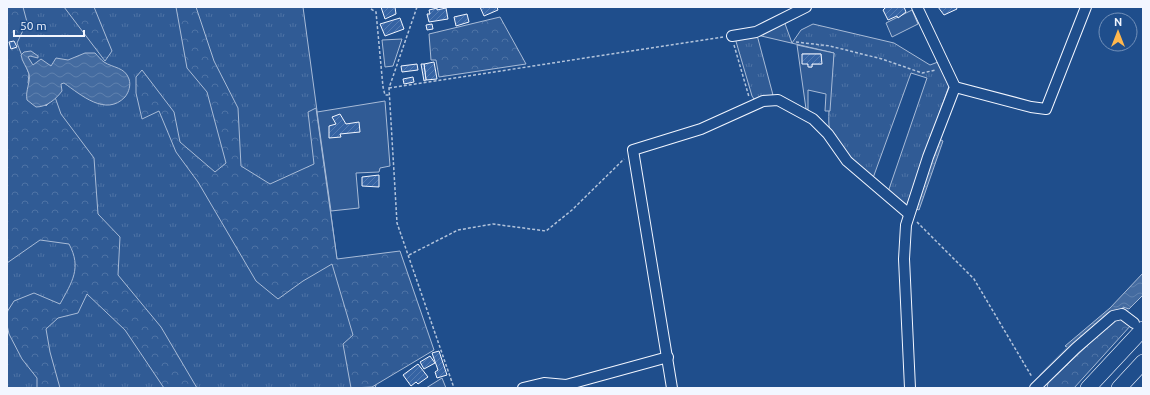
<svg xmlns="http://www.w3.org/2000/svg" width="1150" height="395" viewBox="0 0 1150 395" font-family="Ubuntu,sans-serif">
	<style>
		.grass { fill: url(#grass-tufts); stroke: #a8bbd7 }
		.forest { fill: url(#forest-crowns); stroke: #a8bbd7 }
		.built { fill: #305b95; stroke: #a8bbd7; fill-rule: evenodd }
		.water { fill: url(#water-waves); stroke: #a8bbd7 }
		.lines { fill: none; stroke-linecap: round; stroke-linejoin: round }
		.stream { stroke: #446ba0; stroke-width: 3 }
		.building { fill: url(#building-hatch); stroke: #f2f6ff }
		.minor-casing { stroke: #f2f6ff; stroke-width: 12 }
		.highway-casing { stroke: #f2f6ff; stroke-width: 16 }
		.path { stroke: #b3c4dc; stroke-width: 1.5; stroke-dasharray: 3 2; stroke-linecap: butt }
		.minor { stroke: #1f4e8c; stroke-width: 10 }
		.highway { stroke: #1f4e8c; stroke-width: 15 }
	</style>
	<defs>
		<pattern id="grass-tufts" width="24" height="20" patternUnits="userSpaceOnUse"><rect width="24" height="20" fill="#305b95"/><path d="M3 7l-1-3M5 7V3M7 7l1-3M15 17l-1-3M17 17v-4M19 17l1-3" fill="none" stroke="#4e73a5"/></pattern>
		<pattern id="forest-crowns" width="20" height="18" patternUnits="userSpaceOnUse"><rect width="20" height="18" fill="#305b95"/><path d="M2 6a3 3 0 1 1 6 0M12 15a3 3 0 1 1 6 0" fill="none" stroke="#4e73a5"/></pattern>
		<pattern id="water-waves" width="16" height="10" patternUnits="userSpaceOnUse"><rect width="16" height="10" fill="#446ba0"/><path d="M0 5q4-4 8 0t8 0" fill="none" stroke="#5f81ae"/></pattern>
		<pattern id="building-hatch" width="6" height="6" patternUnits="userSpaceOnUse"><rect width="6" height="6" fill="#3563a3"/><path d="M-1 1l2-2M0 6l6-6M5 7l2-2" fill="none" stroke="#537ab1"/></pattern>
	</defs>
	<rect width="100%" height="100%" fill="#1f4e8c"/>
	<g class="grass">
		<polygon points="7,7 303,7 337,259 376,385 375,388 7,388"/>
		<path d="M784,21L792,43L801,30L813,24L894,43L930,65L938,62L949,86L907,205L888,192L927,78L911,73L873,178C858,164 840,149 830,130C826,122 833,65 834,53L757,35L773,95L754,99L752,96L735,38Z"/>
	</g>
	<g class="forest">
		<path d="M7,7H23L27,22L17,43L29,74L28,83L46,106L55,97L61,114L94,158L98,214L120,237L118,275L161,327L197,388H164L125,330L87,294L78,313L58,318L46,329L50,352L60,388H37V378L22,359L9,334L7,325V312L14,301L34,293L60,304C72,282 82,268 69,244L40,240L7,263Z"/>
		<polygon points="64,7 94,7 112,51 105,61"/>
		<polygon points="176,7 196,7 214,61 238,108 241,166 270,184 314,164 308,112 316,108 337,259 400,251 434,350 372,387 351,388 343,344 353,335 332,264 303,281 278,299 256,281 198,182 176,152 159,111 142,119 136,93 136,77 142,70 174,112 180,142 215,172 226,163 207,92 187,68"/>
		<polygon points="500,17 526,64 439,77 436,60 431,60 429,34"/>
		<polygon points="1116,318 1121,318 1132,324 1074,388 1047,388 1048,383"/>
	</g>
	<g class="built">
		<polygon points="912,10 918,24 892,37 886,23"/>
		<polygon points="402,39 393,66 385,67 382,40"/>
		<path d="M797,45L834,53L830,111H825L826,94L808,90V110L806,109ZM802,54H821V64H812V67H809Z"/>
		<polygon points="385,101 390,166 380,168 379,172 356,173 359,208 331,211 317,112"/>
		<polygon points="442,378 446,388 426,388"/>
	</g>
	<g class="water">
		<path d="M31,51L38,56V58L30,56L28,57L33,65L41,59L51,66L56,58L68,60L85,53H95C98,56 101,60 104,62C113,68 125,67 129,79C131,85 129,92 125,97C106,117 81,95 64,83L61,84L62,91C56,99 47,107 36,107L27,100C25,91 31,81 29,74C27,67 22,62 21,55L24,52Z"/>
		<polygon points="937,138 943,141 919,210 913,208"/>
		<polygon points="1143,273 1143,295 1129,309 1123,307 1123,311 1070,349 1065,346 1110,308"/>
	</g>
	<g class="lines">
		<g class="stream">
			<polyline points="1120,310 1127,311"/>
			<polyline points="1041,375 1071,345"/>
		</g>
	</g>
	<g class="building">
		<polygon points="381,7 395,7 396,14 385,19"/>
		<polygon points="480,7 497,7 498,10 484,16"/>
		<polygon points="886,7 904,7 906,12 898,18 897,16 888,20 883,10"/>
		<polygon points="938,7 956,7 957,9 944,15"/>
		<polygon points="437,8 437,10 446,8 448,19 429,22 427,14 430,14 429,10"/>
		<polygon points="467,14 469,22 456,26 454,17"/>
		<polygon points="400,18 404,29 385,36 380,24"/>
		<polygon points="432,24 433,29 427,30 426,25"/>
		<polygon points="14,41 17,47 11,49 9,42"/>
		<polygon points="802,54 821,54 822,64 812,64 812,67 808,67 808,64 802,64"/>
		<polygon points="434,62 437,79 426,80 424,64"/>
		<polygon points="417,64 418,70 402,72 401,66"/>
		<polygon points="421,64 424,64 426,80 424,81"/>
		<polygon points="413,77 414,82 404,84 403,79"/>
		<polygon points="340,114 346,124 359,122 360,132 340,134 341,137 329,138 329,126 336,124 332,117"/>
		<polygon points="379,175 379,187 362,186 362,177"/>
		<polygon points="439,351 447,375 437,378 435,372 438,370 432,353"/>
		<polygon points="430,356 435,363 424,369 420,362"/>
		<polygon points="418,364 428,377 418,384 416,382 411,386 403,375"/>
	</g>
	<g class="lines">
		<defs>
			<g id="minor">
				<polyline points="732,36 756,32 806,7"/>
				<polyline points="955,87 1031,107 1046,109 1086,7"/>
				<polyline points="523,388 544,383 566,385 668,357"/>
				<polyline points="672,388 633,150 701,129 763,101 778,100 813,119 828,134 847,161 909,214"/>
				<polyline points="910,388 904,259 906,225 928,157 955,87 917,7"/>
				<polyline points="1035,388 1076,348 1113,316 1122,314 1134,323"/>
			</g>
			<g id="highway">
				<polyline points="1088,388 1143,329"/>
				<polyline points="1119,388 1143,362"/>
			</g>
		</defs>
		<use href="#minor" class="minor-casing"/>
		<use href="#highway" class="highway-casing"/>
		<g class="path">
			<polyline points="417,7 389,88 397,223 454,388"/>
			<polyline points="371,9 376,12 383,87 385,95 389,95"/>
			<polyline points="796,42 830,46 882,59 922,73 936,70"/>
			<polyline points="734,45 749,97"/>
			<polyline points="389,88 723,37"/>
			<polyline points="917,222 974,279 1032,377"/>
			<polyline points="409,255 458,230 493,224 546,231 572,210 624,159"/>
		</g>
		<use href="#minor" class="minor"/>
		<use href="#highway" class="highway"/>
	</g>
	<rect width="1150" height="395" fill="none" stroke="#f2f6ff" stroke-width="16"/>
	<g transform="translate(1118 32)"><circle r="19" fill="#1f4e8c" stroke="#7391ba"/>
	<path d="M0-3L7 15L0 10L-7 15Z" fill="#ffb74d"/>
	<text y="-6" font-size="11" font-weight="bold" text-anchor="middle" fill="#f2f6ff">N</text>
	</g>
	<path d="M14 30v6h70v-6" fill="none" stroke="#f2f6ff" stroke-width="2"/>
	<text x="20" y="30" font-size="12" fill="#f2f6ff" stroke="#1f4e8c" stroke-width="3" paint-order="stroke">50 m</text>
</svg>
